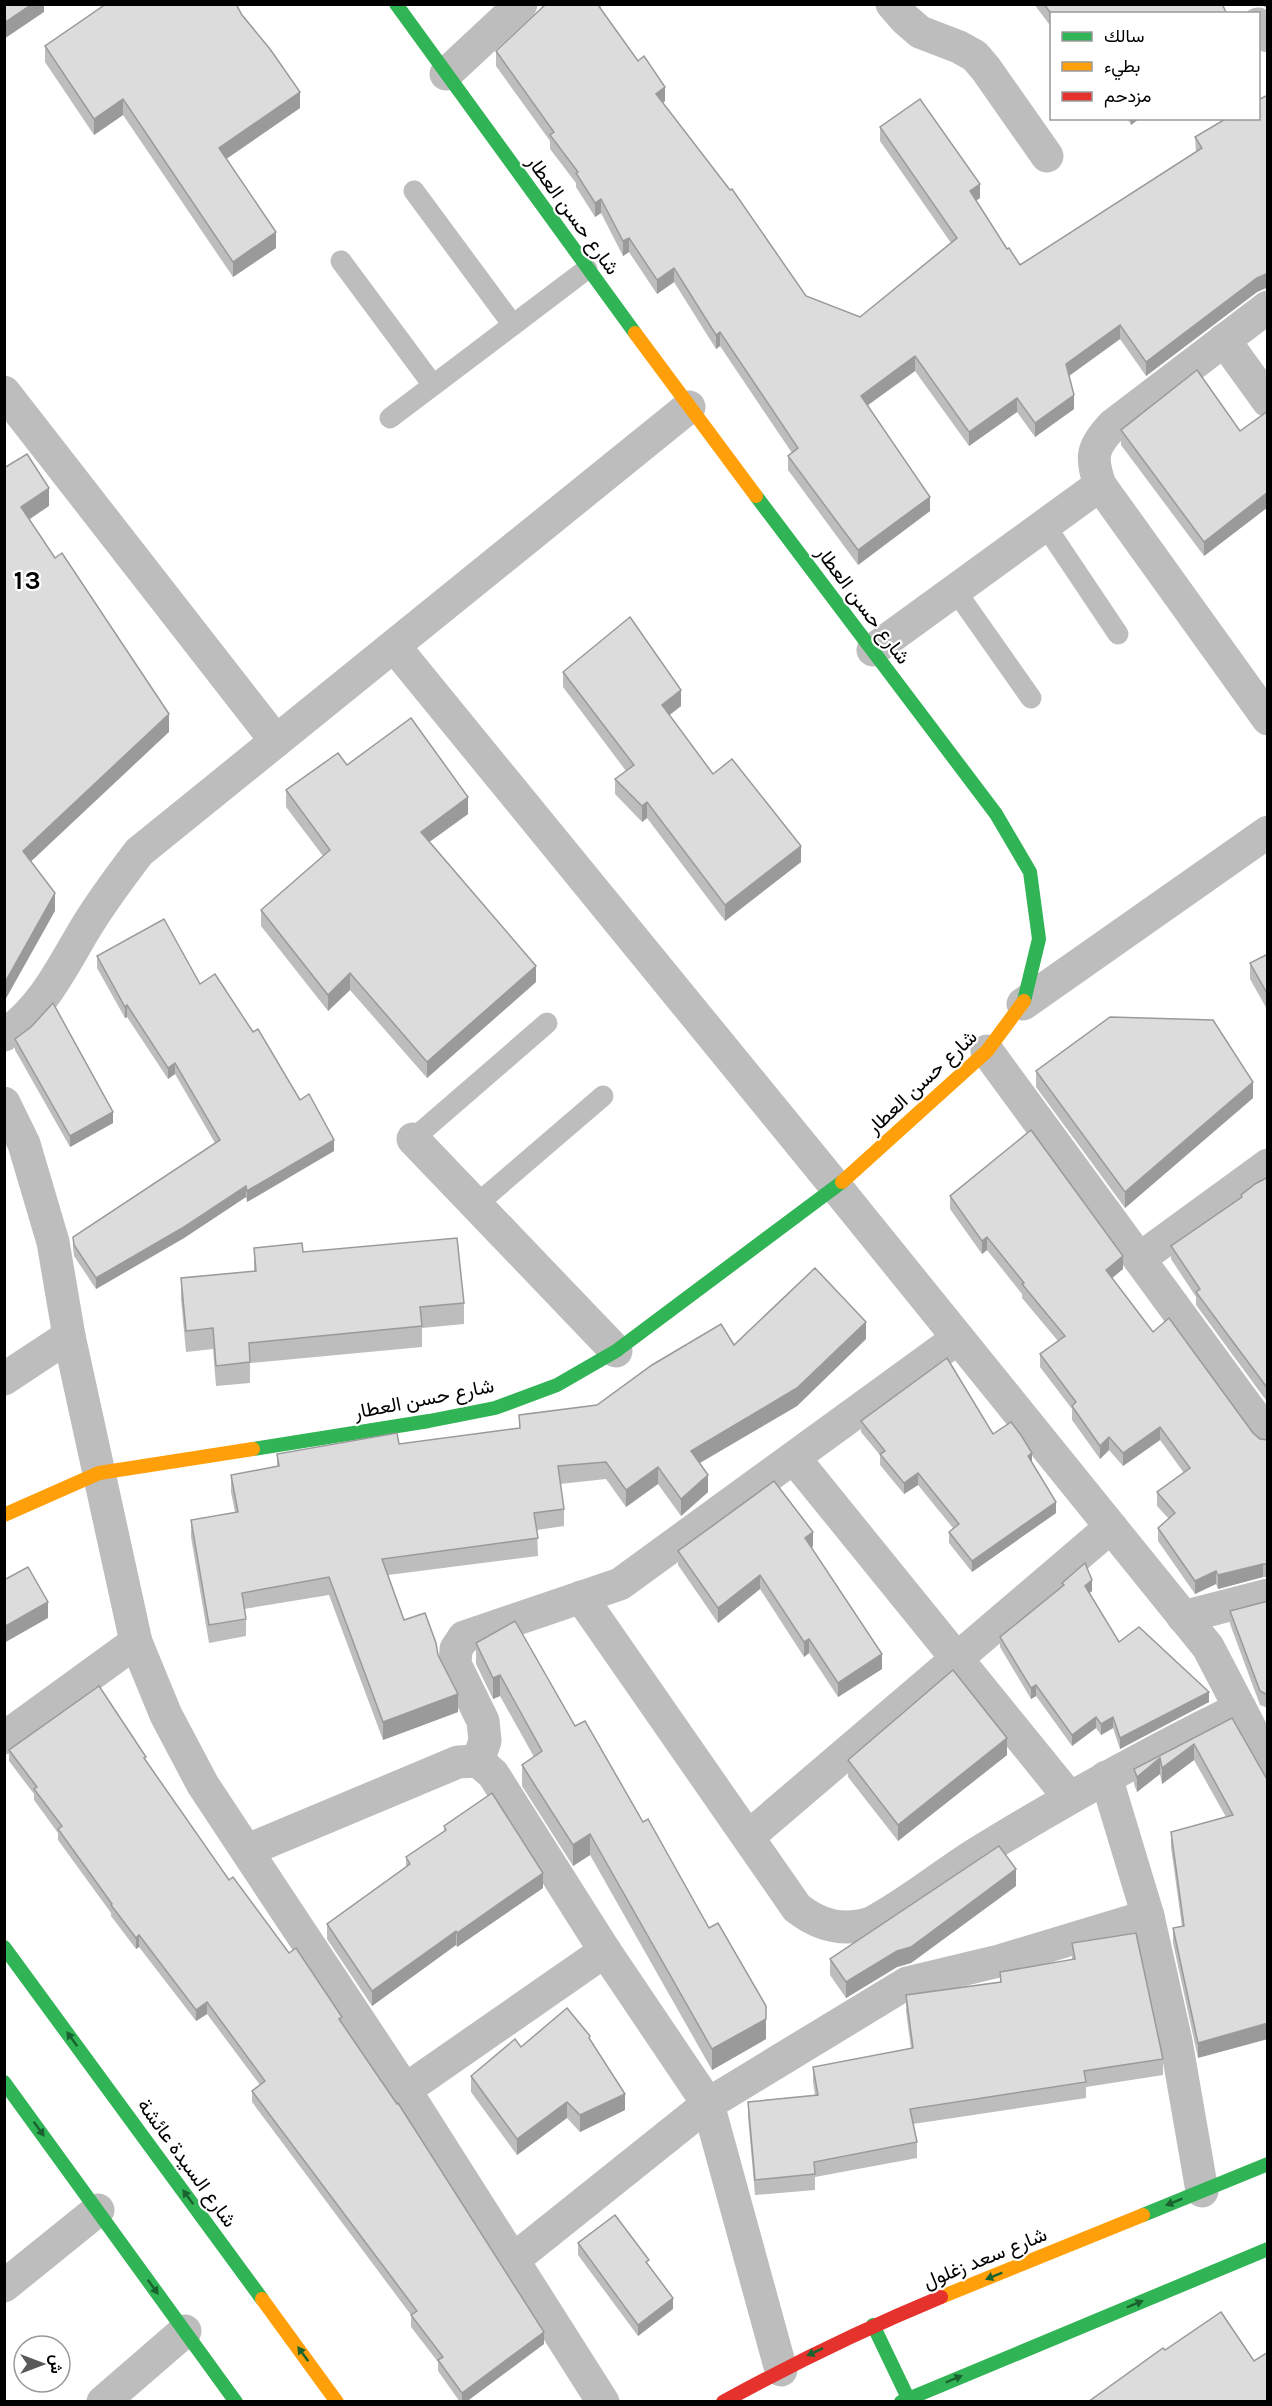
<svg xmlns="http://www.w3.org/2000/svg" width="1272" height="2406" viewBox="0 0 1272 2406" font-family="Karla,Vazirmatn,sans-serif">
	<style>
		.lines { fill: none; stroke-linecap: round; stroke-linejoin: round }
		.lane { stroke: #bdbdbd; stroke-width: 21 }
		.street { stroke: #bdbdbd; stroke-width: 33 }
		.fast { stroke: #30b455; stroke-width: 14 }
		.slow { stroke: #ff9f0a; stroke-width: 14 }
		.jam { stroke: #e5322d; stroke-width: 14 }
		.wall { fill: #bdbdbd }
		.shaded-wall { fill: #9a9a9a }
		.building { fill: #dcdcdc; stroke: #9a9a9a; stroke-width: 1.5 }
		.oneway { fill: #1a632f }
		.labels { text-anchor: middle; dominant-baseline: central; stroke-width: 4.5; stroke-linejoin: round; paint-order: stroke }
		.street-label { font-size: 20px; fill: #000; stroke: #fff }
		.district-label { font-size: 26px; font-weight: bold; letter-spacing: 1.5px; fill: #000; stroke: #fff }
	</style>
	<rect width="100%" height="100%" fill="#fff"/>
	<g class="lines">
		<g class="lane">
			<polyline points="414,191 513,325"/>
			<polyline points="341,261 433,385"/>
			<polyline points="390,418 587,269"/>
			<polyline points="1045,525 1118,634"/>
			<polyline points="955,590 1031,698"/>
			<polyline points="413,1139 547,1023"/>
			<polyline points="476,1205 603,1096"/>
		</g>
		<g class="street">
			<polyline points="892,4 905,19 920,32 959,47 975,56 986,69 1047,156"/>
			<polyline points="1258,24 1268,36"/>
			<polyline points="446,74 521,4"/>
			<path d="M1268,307L1113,425C1092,447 1090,457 1100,485L1268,719"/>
			<polyline points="1224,340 1268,401"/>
			<polyline points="4,392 276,741"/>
			<polyline points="394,646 836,1187 1208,1647 1268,1762"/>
			<polyline points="873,650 1100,485"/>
			<polyline points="1023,1004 1268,832"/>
			<path d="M4,1035C43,1009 62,967 85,929C101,902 120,877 139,852L689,407"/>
			<polyline points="987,1051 1268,1435"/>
			<polyline points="4,1103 24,1144 53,1242 69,1336 136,1642 166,1715 203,1785 405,2090 603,2402"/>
			<polyline points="413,1139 616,1351"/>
			<polyline points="1139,1259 1268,1165"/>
			<polyline points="4,1379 69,1336"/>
			<polyline points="794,1458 1069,1797"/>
			<path d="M581,1597L797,1908C820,1926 843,1932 871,1923C909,1903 942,1875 979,1852C1064,1800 1150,1752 1240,1708"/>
			<polyline points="1183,1617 1268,1595"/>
			<polyline points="4,1738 136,1642"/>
			<polyline points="478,1761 485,1741 483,1721 455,1664 456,1649 464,1637 620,1584 958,1338"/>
			<polyline points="1106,1777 1148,1916 1176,2041 1202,2191"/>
			<polyline points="748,1837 1111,1527"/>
			<polyline points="248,1850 458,1762 478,1761 493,1774 605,1951 708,2104 781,2370"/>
			<polyline points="405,2090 605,1951"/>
			<polyline points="513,2260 708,2104 907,1983 999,1961 1148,1916"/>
			<polyline points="4,2286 98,2210"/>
			<polyline points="103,2402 185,2331"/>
		</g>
		<g class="fast">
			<polyline points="396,4 635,333"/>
			<polyline points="756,496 996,814 1030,872 1039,939 1024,1001"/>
			<polyline points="253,1449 429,1421 495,1408 557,1385 616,1351 842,1182"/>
			<polyline points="4,1947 262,2299"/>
			<polyline points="4,2082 236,2402"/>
			<polyline points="1143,2215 1268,2164"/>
			<polyline points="873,2325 908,2398"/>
			<polyline points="901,2402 1268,2249"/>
		</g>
		<g class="slow">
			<polyline points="635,333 756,496"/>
			<polyline points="842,1182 987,1051 1024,1001"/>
			<polyline points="4,1515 99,1473 253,1449"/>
			<polyline points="941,2297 1143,2215"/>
			<polyline points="262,2299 337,2402"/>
		</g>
		<path class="jam" d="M723,2402C794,2363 866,2328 941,2297"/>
	</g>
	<g class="wall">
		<polygon points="601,4 601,9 665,101 663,103 806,296 860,317 951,243 880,141 880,127 980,198 976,200 1007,249 1020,265 1196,152 1195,137 1268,95 1268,289 1266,288 1257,292 1146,376 1120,339 1069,376 1074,409 1035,437 1017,412 969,446 915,371 868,405 930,511 858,565 788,470 788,456 792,453 720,346 716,349 674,282 657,294 629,252 623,256 601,213 595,217 576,187 576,183 550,149 550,141 496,66 496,51"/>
		<polygon points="1034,4 1222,4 1052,14 1052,28"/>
		<polygon points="1262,4 1268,4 1268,9 1263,6"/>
		<polygon points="45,46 300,108 226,159 276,248 233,277 123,115 94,135 45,62"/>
		<polygon points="1127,118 1140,118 1131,125"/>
		<polygon points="1268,411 1268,507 1204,556 1121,445 1121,430 1240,431"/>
		<polygon points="563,672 681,706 669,715 713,774 801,862 725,921 647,818 642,822 615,794 615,779 626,771 563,687"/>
		<polygon points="347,765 468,814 429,842 536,982 427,1078 350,990 328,1011 261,926 261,910 323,856 286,807 286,790"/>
		<polygon points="1268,954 1268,1011 1250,979 1250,963"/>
		<polygon points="97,956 200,984 253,1032 334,1151 247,1202 246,1197 184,1238 96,1289 74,1256 73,1248 73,1237 215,1143 175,1074 168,1079 127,1017 125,1018 97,968"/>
		<polygon points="15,1039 113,1123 70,1147 15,1050"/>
		<polygon points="1036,1071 1253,1098 1125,1208 1036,1087"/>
		<polygon points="1268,1177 1268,1403 1196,1305 1196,1297 1171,1259 1171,1246 1241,1198 1241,1195"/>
		<polygon points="950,1196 1123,1269 1112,1278 1153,1332 1253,1433 1260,1439 1268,1440 1268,1577 1263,1577 1218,1589 1216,1584 1195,1594 1158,1541 1158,1528 1169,1519 1157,1506 1157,1492 1184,1473 1160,1440 1123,1466 1109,1450 1100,1459 1072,1420 1072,1409 1040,1367 1040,1354 1058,1341 1022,1298 1022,1294 987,1250 982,1254 950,1209"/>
		<polygon points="254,1248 303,1252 464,1303 464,1324 422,1328 422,1347 250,1363 250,1383 216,1386 213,1349 186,1352 181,1299 181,1278 254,1272"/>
		<polygon points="866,1339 797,1406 700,1463 708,1492 681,1516 658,1484 626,1507 606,1479 560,1484 564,1509 564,1526 537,1530 538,1556 388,1575 404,1620 438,1655 458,1712 383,1740 329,1595 244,1609 246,1619 246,1636 209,1643 191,1537 191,1520 235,1512 231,1492 231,1475 277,1466 277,1454 399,1444 519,1428 519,1415 597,1405 734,1345"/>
		<polygon points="861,1421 993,1434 1032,1464 1056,1513 972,1572 949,1543 949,1532 953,1528 918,1485 904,1494 880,1465 880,1455 861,1432"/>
		<polygon points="813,1546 811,1548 882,1669 838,1697 809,1653 804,1657 760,1589 718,1623 678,1565 678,1551"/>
		<polygon points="1062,1583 1092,1591 1089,1593 1119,1642 1209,1702 1120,1749 1113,1728 1101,1735 1096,1728 1072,1746 1036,1696 1031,1699 1000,1647 1000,1637 1062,1587"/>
		<polygon points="1268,1601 1268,1708 1260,1705 1230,1624 1230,1611"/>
		<polygon points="476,1643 575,1726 766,2039 712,2070 590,1855 573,1866 522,1786 522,1765 534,1757 500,1696 493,1699 476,1664"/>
		<polygon points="1232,1718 1268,1781 1198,2058 1173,1943 1173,1928 1182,1927 1171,1847 1171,1832 1226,1817 1194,1760 1162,1784 1160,1774 1137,1792 1134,1784 1134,1769"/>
		<polygon points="9,1750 146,1761 229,1880 289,1953 342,2023 544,2344 466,2402 460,2402 438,2371 438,2362 411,2327 411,2315 252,2102 252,2091 260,2085 207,2014 196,2021 139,1947 136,1949 111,1916 111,1913 58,1840 58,1833 34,1800 34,1794 9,1761"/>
		<polygon points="1007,1755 898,1841 848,1777 848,1760"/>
		<polygon points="444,1826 543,1888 457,1947 456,1945 372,2006 327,1939 327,1924 406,1867 406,1857 444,1831"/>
		<polygon points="1016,1886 911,1963 897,1967 846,1998 830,1975 830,1959"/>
		<polygon points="1072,1943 1163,2059 1163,2075 1086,2087 1086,2098 913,2124 917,2142 917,2158 815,2177 815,2190 755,2195 748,2117 748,2102 815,2095 813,2082 813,2067 911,2048 906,2011 906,1995 1000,1983 1000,1972 1072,1960"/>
		<polygon points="590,2040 625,2110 580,2132 567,2118 517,2155 471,2092 471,2076 521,2047"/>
		<polygon points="578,2243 673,2309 638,2336 578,2255"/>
	</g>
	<g class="shaded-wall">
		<polygon points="32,4 44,4 44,12 4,39 4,23"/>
		<polygon points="665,87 665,101 656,108 656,94"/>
		<polygon points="300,92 300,108 219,164 219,148"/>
		<polygon points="123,99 123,115 94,135 94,119"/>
		<polygon points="1131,118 1140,118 1131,125"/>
		<polygon points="980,184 980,198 970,205 970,191"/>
		<polygon points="601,199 601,213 595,217 595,203"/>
		<polygon points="276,232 276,248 233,277 233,262"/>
		<polygon points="629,238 629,252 623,256 623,241"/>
		<polygon points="674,268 674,282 657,294 657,280"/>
		<polygon points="1266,274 1266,288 1257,292 1146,376 1146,362 1257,278"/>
		<polygon points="1120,325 1120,339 1066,378 1066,364"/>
		<polygon points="720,332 720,346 716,349 716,335"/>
		<polygon points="915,356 915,371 861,410 861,396"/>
		<polygon points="1074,395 1074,409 1035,437 1035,423"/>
		<polygon points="1017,398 1017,412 969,446 969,432"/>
		<polygon points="49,488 49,506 21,525 21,507"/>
		<polygon points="1268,492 1268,507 1204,556 1204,542"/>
		<polygon points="930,497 930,511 858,565 858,550"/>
		<polygon points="681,690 681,706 662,721 662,705"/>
		<polygon points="169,714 169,732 23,869 23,851"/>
		<polygon points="468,797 468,814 421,848 421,832"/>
		<polygon points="647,802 647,818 642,822 642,806"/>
		<polygon points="801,846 801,862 725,921 725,905"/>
		<polygon points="55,893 55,911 4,1002 4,984"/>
		<polygon points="536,966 536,982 427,1078 427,1062"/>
		<polygon points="350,973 350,990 328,1011 328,995"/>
		<polygon points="127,1005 127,1017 125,1018 125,1007"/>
		<polygon points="175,1063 175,1074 168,1079 168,1068"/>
		<polygon points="1253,1082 1253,1098 1125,1208 1125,1192"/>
		<polygon points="113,1112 113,1123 70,1147 70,1136"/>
		<polygon points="334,1140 334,1151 247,1202 247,1191"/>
		<polygon points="246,1186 246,1197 184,1238 96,1289 96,1278"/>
		<polygon points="987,1237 987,1250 982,1254 982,1241"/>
		<polygon points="1123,1256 1123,1269 1106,1283 1106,1270"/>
		<polygon points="866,1322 866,1339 797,1406 691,1468 691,1451"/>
		<polygon points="1160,1427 1160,1440 1123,1466 1123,1453"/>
		<polygon points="1109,1437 1109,1450 1100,1459 1100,1446"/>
		<polygon points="1032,1453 1032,1464 1028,1456"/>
		<polygon points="658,1467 658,1484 626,1507 626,1490"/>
		<polygon points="918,1473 918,1485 904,1494 904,1483"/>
		<polygon points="708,1475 708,1492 681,1516 681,1499"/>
		<polygon points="1056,1502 1056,1513 972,1572 972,1561"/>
		<polygon points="813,1532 813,1546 805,1553 805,1538"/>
		<polygon points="1263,1564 1263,1577 1218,1589 1218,1575"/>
		<polygon points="1216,1571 1216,1584 1195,1594 1195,1581"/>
		<polygon points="760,1575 760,1589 718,1623 718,1608"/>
		<polygon points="1092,1580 1092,1591 1085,1597 1085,1586"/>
		<polygon points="48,1602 48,1618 4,1643 4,1627"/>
		<polygon points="809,1639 809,1653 804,1657 804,1642"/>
		<polygon points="882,1654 882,1669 838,1697 838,1683"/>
		<polygon points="500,1675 500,1696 493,1699 493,1678"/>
		<polygon points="1036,1685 1036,1696 1031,1699 1031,1688"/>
		<polygon points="1209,1692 1209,1702 1120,1749 1120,1738"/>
		<polygon points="458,1694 458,1712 383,1740 383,1722"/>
		<polygon points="1096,1717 1096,1728 1072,1746 1072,1735"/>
		<polygon points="1113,1717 1113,1728 1101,1735 1101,1724"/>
		<polygon points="1007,1738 1007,1755 898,1841 898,1825"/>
		<polygon points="1194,1744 1194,1760 1162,1784 1162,1768"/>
		<polygon points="1160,1758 1160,1774 1137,1792 1137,1777"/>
		<polygon points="590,1834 590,1855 573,1866 573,1845"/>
		<polygon points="1016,1869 1016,1886 911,1963 897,1967 846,1998 846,1982"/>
		<polygon points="543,1873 543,1888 457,1947 457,1933"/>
		<polygon points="456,1931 456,1945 372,2006 372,1991"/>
		<polygon points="139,1935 139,1947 136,1949 136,1938"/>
		<polygon points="207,2002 207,2014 196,2021 196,2010"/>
		<polygon points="766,2019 766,2039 712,2070 712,2049"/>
		<polygon points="1268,2023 1268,2039 1198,2058 1198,2043"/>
		<polygon points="625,2094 625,2110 580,2132 580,2115"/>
		<polygon points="567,2102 567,2118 517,2155 517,2139"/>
		<polygon points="673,2298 673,2309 638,2336 638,2325"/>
		<polygon points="544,2332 544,2344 466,2402 462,2402 462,2393"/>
	</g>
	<g class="building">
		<polygon points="4,4 32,4 4,23"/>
		<polygon points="106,4 236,4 242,15 270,49 300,92 219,148 276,232 233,262 123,99 94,119 45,46"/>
		<polygon points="546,4 599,4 598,5 638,61 644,56 665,87 656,94 730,190 732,189 806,296 860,317 957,238 880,127 920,99 980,184 970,191 1007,249 1009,248 1020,265 1202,148 1195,137 1227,118 1258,118 1258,100 1268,95 1268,275 1266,274 1257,278 1146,362 1120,325 1066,364 1074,395 1035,423 1017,398 969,432 915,356 861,396 930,497 858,550 788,456 798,448 720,332 716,335 674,268 657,280 629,238 623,241 601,199 595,203 576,173 578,172 550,135 554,132 496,51"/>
		<polygon points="1044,4 1222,4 1227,14 1052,14 1052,15"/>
		<polygon points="1197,370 1240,431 1268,411 1268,492 1204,542 1121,430"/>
		<polygon points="27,454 49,488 21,507 55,558 62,553 169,714 23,851 55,893 4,984 4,468"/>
		<polygon points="630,617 681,690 662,705 713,774 732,759 801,846 725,905 647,802 642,806 615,779 634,765 563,672"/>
		<polygon points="411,718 468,797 421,832 536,966 427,1062 350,973 328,995 261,910 330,850 286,790 338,753 347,765"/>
		<polygon points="164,919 200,984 215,974 253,1032 258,1029 300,1100 309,1094 334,1140 247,1191 246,1186 184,1227 96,1278 74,1245 73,1237 220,1140 175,1063 168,1068 127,1005 125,1007 97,956"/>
		<polygon points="1268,954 1268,995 1250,963"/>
		<polygon points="53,1003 113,1112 70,1136 15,1039 31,1027"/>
		<polygon points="1110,1017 1213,1020 1253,1082 1125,1192 1036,1071"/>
		<polygon points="1031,1130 1123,1256 1106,1270 1153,1332 1169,1318 1253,1433 1260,1439 1268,1440 1268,1564 1263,1564 1218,1575 1216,1571 1195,1581 1158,1528 1175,1513 1157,1492 1190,1468 1160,1427 1123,1453 1109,1437 1100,1446 1072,1406 1076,1402 1040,1354 1065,1336 1022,1284 1024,1283 987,1237 982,1241 950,1196"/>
		<polygon points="1268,1177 1268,1389 1196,1292 1200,1289 1171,1246 1242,1197 1241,1195 1255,1184"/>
		<polygon points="457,1238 464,1303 420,1307 422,1326 249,1343 250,1362 216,1366 213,1328 186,1331 181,1278 256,1271 254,1248 302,1243 303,1252"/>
		<polygon points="815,1268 866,1322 797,1388 691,1451 708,1475 681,1499 658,1467 626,1490 606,1462 558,1466 564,1509 534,1513 538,1538 382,1559 404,1620 425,1613 436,1643 438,1655 458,1694 383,1722 329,1577 242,1593 246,1619 209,1625 191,1520 238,1512 231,1475 279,1466 277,1454 397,1433 399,1444 520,1428 519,1415 597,1405 652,1365 721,1324 734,1345"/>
		<polygon points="947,1358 993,1434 1011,1422 1021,1435 1032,1453 1028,1456 1056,1502 972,1561 949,1532 959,1524 918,1473 904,1483 880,1454 885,1451 861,1421"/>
		<polygon points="774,1481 813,1532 805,1538 882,1654 838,1683 809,1639 804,1642 760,1575 718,1608 678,1551"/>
		<polygon points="1085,1563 1092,1580 1085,1586 1119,1642 1139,1627 1209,1692 1120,1738 1113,1717 1101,1724 1096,1717 1072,1735 1036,1685 1031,1688 1000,1637 1064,1585 1062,1583"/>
		<polygon points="28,1567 48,1602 4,1627 4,1580"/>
		<polygon points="1268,1601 1268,1695 1260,1691 1230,1611"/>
		<polygon points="515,1621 575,1726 585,1721 643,1822 648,1819 709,1928 718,1923 766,2006 766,2019 712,2049 590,1834 573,1845 522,1765 542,1751 500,1675 493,1678 476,1643"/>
		<polygon points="953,1670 1007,1738 898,1825 848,1760"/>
		<polygon points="99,1686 146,1757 144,1758 229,1880 233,1877 289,1953 296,1948 342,2017 339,2019 397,2104 398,2103 544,2332 462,2393 438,2360 443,2357 411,2315 417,2311 252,2091 265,2081 207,2002 196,2010 139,1935 136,1938 111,1905 112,1904 58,1829 62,1826 34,1789 37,1787 9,1750"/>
		<polygon points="1232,1718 1268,1781 1268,2023 1198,2043 1173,1928 1184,1926 1171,1832 1233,1815 1194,1744 1162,1768 1160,1758 1137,1777 1134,1769"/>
		<polygon points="492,1793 543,1873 457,1933 456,1931 372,1991 327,1924 410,1864 406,1857 446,1830 444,1826"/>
		<polygon points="999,1846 1016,1869 911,1947 897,1951 846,1982 830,1959"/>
		<polygon points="1136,1933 1163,2059 1084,2071 1086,2082 910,2109 917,2142 814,2162 815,2174 755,2180 748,2102 818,2095 813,2067 913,2048 906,1995 1001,1982 1000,1972 1075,1959 1072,1943"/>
		<polygon points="567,2008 590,2036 589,2038 625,2094 580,2115 567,2102 517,2139 471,2076 515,2039 521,2047"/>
		<polygon points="615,2215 649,2260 646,2262 673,2298 638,2325 578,2243"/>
		<polygon points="1221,2312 1254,2361 1268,2352 1268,2402 1088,2402 1163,2348 1165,2350"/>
	</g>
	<defs><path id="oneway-solid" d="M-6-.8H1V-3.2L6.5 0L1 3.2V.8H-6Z" transform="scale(1.5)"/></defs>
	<g class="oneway">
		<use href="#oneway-solid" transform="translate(72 2039) rotate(-126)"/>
		<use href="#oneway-solid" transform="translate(39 2129) rotate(54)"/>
		<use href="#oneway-solid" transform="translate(188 2197) rotate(-126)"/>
		<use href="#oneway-solid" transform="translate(1174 2202) rotate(158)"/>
		<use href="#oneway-solid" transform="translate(994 2276) rotate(158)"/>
		<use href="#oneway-solid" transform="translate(153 2287) rotate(54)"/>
		<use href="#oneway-solid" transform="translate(1135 2304) rotate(-23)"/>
		<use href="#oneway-solid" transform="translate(815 2352) rotate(155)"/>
		<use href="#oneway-solid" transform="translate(303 2354) rotate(-126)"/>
		<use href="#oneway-solid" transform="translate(954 2379) rotate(-23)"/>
	</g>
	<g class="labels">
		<g class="street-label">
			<text transform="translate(573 215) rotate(54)">شارع حسن العطار</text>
			<text transform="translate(863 605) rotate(53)">شارع حسن العطار</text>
			<text transform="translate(922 1082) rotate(-43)">شارع حسن العطار</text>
			<text transform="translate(424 1399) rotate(-11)">شارع حسن العطار</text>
			<text transform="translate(187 2163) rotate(54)">شارع السيدة عائشة</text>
			<text transform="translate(985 2258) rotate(-22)">شارع سعد زغلول</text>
		</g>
		<g class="district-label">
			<text x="28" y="580">13</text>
		</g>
	</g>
	<rect width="1272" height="2406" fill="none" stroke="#000000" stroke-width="12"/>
	<rect x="1050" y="12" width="210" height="108" fill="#ffffff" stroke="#999999" stroke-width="1.5"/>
	<rect x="1062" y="32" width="30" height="9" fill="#30b455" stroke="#999999" stroke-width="1.5"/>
	<text x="1104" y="42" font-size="18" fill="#000000">سالك</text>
	<rect x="1062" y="62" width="30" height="9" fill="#ff9f0a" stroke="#999999" stroke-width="1.5"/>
	<text x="1104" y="72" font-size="18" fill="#000000">بطيء</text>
	<rect x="1062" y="92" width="30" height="9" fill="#e5322d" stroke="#999999" stroke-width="1.5"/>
	<text x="1104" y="102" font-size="18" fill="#000000">مزدحم</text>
	<g transform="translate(42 2364) rotate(90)"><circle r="28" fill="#ffffff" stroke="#999999" stroke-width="1.5"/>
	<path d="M0-4.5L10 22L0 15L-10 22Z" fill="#595959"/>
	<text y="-9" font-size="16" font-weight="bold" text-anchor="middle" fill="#000000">ش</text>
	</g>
</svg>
